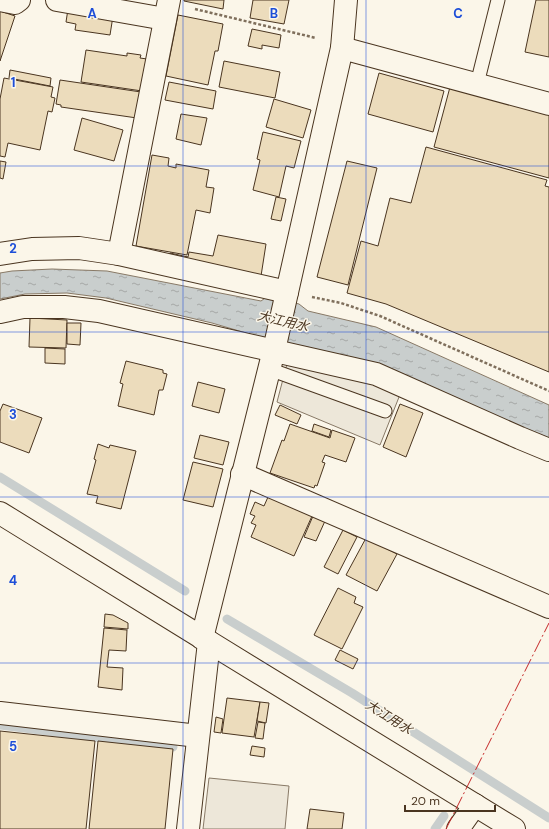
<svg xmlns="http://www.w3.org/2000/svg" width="549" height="829" viewBox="0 0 549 829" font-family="'DM Sans','Noto Sans JP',sans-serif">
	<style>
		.parking { fill: #ede7d9; stroke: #887966 }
		.water { fill: url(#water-ripples); stroke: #887966 }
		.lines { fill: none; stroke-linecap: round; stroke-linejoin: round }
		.stream { stroke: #c9cecd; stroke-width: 9 }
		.building { fill: #ecdcbc; stroke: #4a3520 }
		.service-casing { stroke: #4a3520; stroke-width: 15 }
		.minor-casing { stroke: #4a3520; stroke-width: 24 }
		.tertiary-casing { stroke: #4a3520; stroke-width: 24 }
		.path { stroke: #7f6f5c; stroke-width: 2.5; stroke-dasharray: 3 2; stroke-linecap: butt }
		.service { stroke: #fbf6e9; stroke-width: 13 }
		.minor { stroke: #fbf6e9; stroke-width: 22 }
		.tertiary { stroke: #fbf6e9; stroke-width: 22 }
		.power { stroke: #c62828; stroke-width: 1; stroke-dasharray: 14 3 2 3; stroke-linecap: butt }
		.grid { fill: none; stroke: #1d4ed8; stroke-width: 1; stroke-opacity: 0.55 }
		.labels { text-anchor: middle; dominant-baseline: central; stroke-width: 3; stroke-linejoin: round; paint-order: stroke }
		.water-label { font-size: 13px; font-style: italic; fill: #4a3520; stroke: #fbf6e9 }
		.grid-label { font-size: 13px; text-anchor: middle; font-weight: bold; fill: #1d4ed8; stroke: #fbf6e9; stroke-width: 3; stroke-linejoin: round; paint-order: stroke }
	</style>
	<defs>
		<pattern id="water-ripples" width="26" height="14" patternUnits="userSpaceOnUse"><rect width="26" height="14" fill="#c9cecd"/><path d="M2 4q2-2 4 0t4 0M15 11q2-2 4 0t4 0" fill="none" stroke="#a5a8a6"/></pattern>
	</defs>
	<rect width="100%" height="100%" fill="#fbf6e9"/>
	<g class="parking">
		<polygon points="288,360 401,392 380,445 277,402"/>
		<polygon points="209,778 289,786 285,829 203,829"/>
	</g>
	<polygon class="water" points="52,269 107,271 261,301 268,296 299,304 308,311 376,327 549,405 549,442 280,343 212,323 106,298 67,293 25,294 0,299 0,273 12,271"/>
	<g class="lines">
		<g class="stream">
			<polyline points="0,477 185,591"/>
			<polyline points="227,619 352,693 549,818"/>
			<polyline points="0,725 173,747"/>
			<polyline points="435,829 444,816"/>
		</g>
	</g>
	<g class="building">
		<polygon points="184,0 224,0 223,9 184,1"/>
		<polygon points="253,0 289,0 284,24 250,18"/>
		<polygon points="536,0 549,0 549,57 525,52"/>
		<polygon points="68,9 113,16 110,35 75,30 76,24 66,22"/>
		<polygon points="0,11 15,16 0,61"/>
		<polygon points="178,15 223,24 218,51 215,51 208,85 166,76"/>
		<polygon points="252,29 281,35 279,48 262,45 262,49 248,46"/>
		<polygon points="86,50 127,56 127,53 141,55 140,58 147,59 142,91 81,82"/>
		<polygon points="224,61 280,72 275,98 219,87"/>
		<polygon points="10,70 51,78 50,86 9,78"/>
		<polygon points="379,73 444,91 433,132 368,114"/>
		<polygon points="4,78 53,87 51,97 55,98 52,112 48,111 40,150 8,143 5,157 0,156 0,99"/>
		<polygon points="60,80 141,92 137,118 61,107 61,105 56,104"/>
		<polygon points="169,82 216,91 213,109 165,100"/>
		<polygon points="450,87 549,113 549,178 434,147"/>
		<polygon points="274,99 311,110 303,138 266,127"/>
		<polygon points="181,114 207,118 201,145 176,139"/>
		<polygon points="82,118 123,130 114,161 74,150"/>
		<polygon points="263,132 301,141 294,168 286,166 279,197 253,190 260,160 257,159"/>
		<polygon points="426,147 547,180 545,186 549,187 549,372 386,304 347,293 361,241 378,246 390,198 411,203"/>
		<polygon points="152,155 169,158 168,166 176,168 176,164 209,170 206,187 214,188 210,213 196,210 187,255 136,246"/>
		<polygon points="0,161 6,162 3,179 0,178"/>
		<polygon points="347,161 377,168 348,285 317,277"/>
		<polygon points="276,197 286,199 281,221 271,219"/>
		<polygon points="218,235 266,244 261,276 169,259 170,253 188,257 189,252 213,256"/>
		<polygon points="30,318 67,320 66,348 29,347"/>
		<polygon points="67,323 81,323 80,345 67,344"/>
		<polygon points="45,348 65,349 65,364 45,363"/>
		<polygon points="126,361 163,370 163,373 167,374 163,390 159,390 154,415 118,406 123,384 120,383"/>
		<polygon points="198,382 225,389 219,413 192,406"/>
		<polygon points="3,404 42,418 29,453 0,442 0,411"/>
		<polygon points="400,404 423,413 406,457 383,447"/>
		<polygon points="280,405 301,415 297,424 275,415"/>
		<polygon points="290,424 330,438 332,430 355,438 346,462 325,455 322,462 325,463 317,486 315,485 314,488 270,473 282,440 284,441"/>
		<polygon points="314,424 331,430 329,437 312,431"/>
		<polygon points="200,435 229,442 223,465 194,458"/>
		<polygon points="98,444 109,448 110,445 136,451 121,509 96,503 98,496 87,494 96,460 94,459"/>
		<polygon points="193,462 223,469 213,507 183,500"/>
		<polygon points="268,497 312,516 294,556 251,537 256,525 251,523 255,516 250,514 255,502 264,506"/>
		<polygon points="313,516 325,521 316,541 304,537"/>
		<polygon points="343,530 357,537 338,574 324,567"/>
		<polygon points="366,538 397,554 377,591 346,575"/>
		<polygon points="338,588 356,597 354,603 363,607 342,649 314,635"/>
		<polygon points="105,614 113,615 128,623 128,629 104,627"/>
		<polygon points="104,628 127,630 126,651 109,650 107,667 123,668 122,690 98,687"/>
		<polygon points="340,650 358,659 353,669 335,660"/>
		<polygon points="227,698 260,702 254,737 222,733"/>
		<polygon points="260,702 269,703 266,723 257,721"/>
		<polygon points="216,717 223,719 221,733 214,732"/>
		<polygon points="258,722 265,723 263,739 255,738"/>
		<polygon points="0,731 95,741 86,829 0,829"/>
		<polygon points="98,741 173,749 165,829 89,829"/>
		<polygon points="252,746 265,748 264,757 250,755"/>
		<polygon points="310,809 344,813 342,829 307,829"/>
	</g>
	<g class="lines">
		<defs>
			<g id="service">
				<polyline points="477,84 498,0"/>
				<polyline points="269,369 385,411"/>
			</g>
			<g id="minor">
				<polyline points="0,0 15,3 19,0"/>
				<polyline points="57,0 165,19"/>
				<polyline points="342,48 549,104"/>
				<polyline points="0,254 32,249 79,248 119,254 287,292"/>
				<polyline points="119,254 169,0"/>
				<polyline points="0,312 23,307 64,307 99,311 376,374 520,438 549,450"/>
				<polyline points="242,474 549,607"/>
				<polyline points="209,642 514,829"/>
				<polyline points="0,713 198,736"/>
				<polyline points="458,829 475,805"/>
			</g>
			<g id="tertiary">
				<polyline points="0,513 209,642 188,829"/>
				<polyline points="202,638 274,350 342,48 346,0"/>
			</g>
		</defs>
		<use href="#service" class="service-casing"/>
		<use href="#minor" class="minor-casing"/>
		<use href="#tertiary" class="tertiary-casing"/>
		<g class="path">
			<polyline points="195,9 316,38"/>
			<polyline points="312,297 341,303 380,316 549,391"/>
		</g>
		<use href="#service" class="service"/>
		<use href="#minor" class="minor"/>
		<use href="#tertiary" class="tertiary"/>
		<polyline class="power" points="446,829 549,623"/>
	</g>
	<path class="grid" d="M183,0V829M366,0V829M0,166H549M0,332H549M0,497H549M0,663H549"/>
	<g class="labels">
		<g class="water-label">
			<text transform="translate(283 321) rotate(13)">大江用水</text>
			<text transform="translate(389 717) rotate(32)">大江用水</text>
		</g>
	</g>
	<g class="grid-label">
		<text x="92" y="18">A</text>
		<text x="274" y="18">B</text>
		<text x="458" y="18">C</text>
		<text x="13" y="87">1</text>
		<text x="13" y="253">2</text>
		<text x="13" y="419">3</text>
		<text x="13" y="585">4</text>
		<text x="13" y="751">5</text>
	</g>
	<path d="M405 805v6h90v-6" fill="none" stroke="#4a3520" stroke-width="2"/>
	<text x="411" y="805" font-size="12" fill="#4a3520" stroke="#fbf6e9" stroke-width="3" paint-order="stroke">20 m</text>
</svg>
